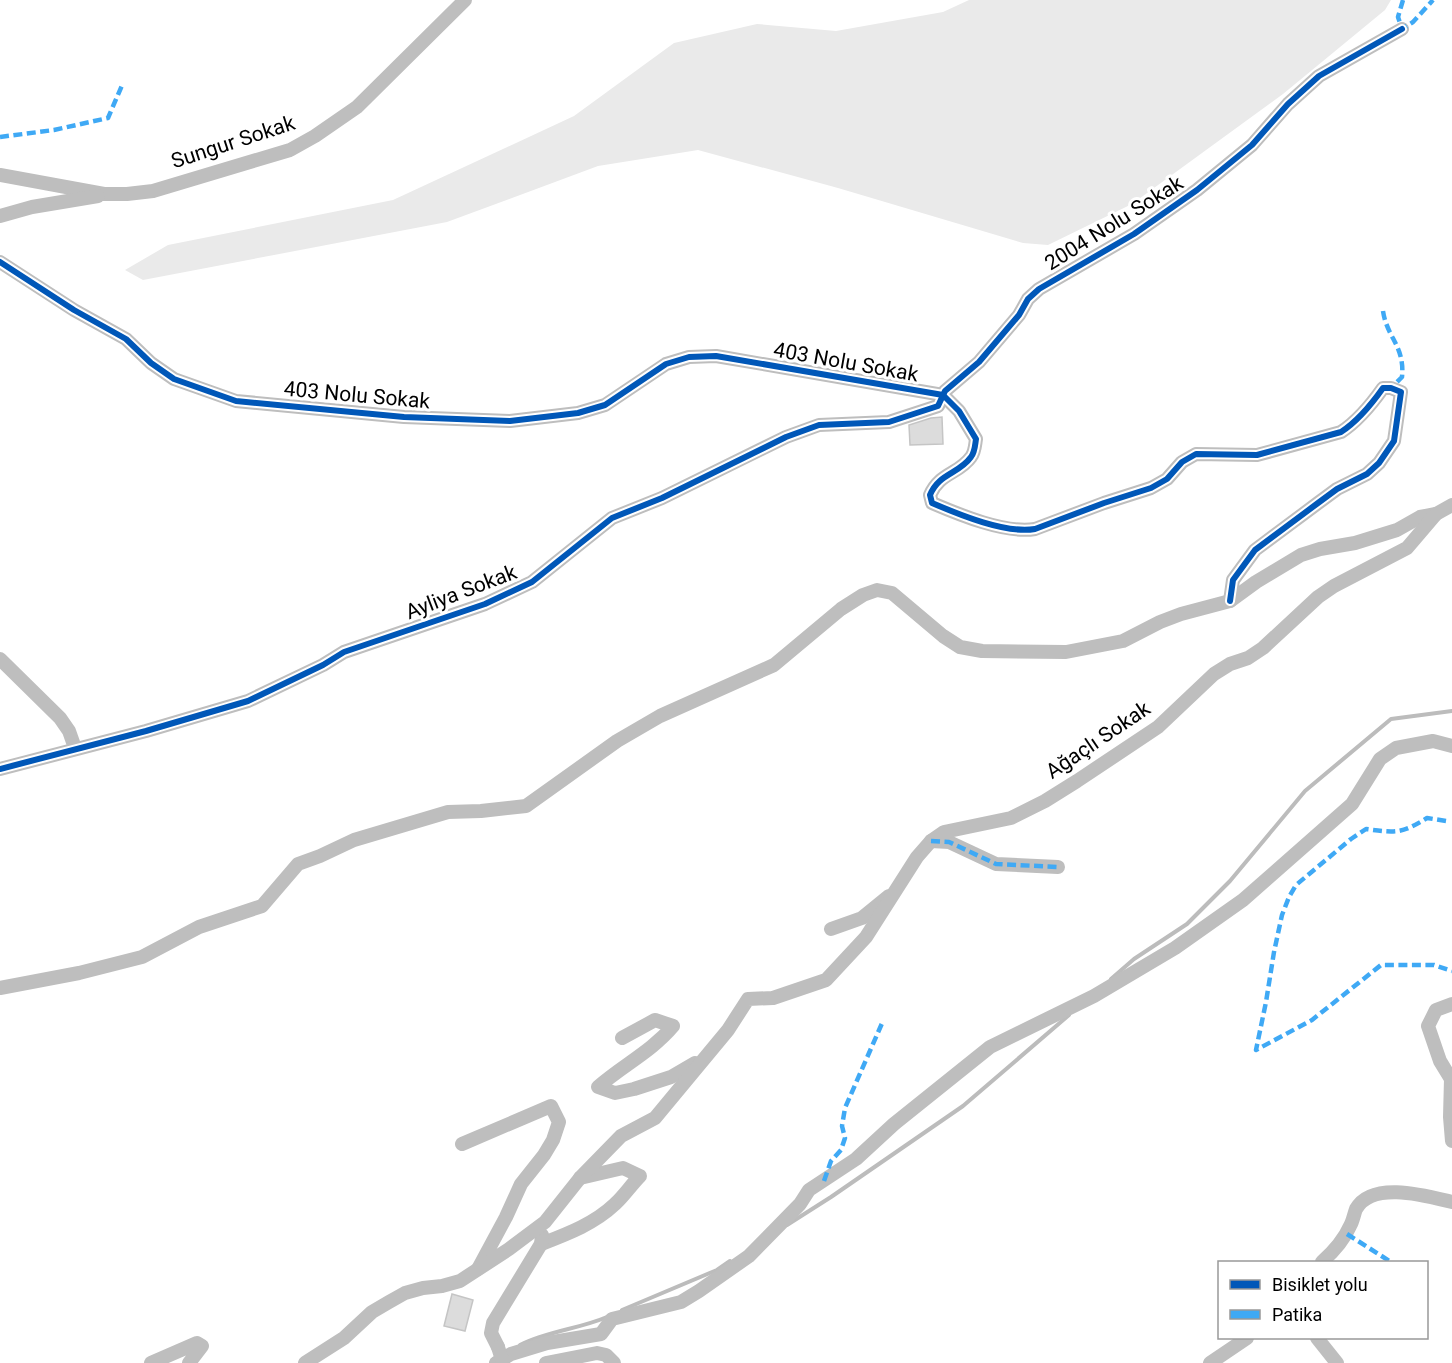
<svg xmlns="http://www.w3.org/2000/svg" width="1452" height="1363" viewBox="0 0 1452 1363" font-family="Roboto,sans-serif">
	<style>
		.green { fill: #eaeaea }
		.lines { fill: none; stroke-linecap: round; stroke-linejoin: round }
		.stream { stroke: #bcbcbc; stroke-width: 4 }
		.building { fill: #dcdcdc; stroke: #c5c5c5; stroke-width: 1.5 }
		.street { stroke: #bebebe; stroke-width: 14 }
		.street-bridge { stroke: #bebebe; stroke-width: 14 }
		.quiet { stroke: #3fa9f5; stroke-width: 4.5; stroke-dasharray: 9 4.5; stroke-linecap: butt }
		.cycleway-casing { stroke: #fff; stroke-width: 10 }
		.cycleway { stroke: #0057b8; stroke-width: 6 }
		.labels { text-anchor: middle; dominant-baseline: central; stroke-width: 6; stroke-linejoin: round; paint-order: stroke }
		.street-label { font-size: 21px; fill: #000; stroke: #fff }
	</style>
	<rect width="100%" height="100%" fill="#fff"/>
	<polygon class="green" points="969,0 1391,0 1385,10 1283,94 1132,204 1048,245 1023,243 838,188 698,150 598,166 447,222 143,280 125,270 168,245 393,200 574,116 674,43 757,24 836,31 943,12"/>
	<g class="lines">
		<g class="stream">
			<polyline points="1111,979 1134,959 1187,924 1230,881 1305,791 1391,719 1452,711"/>
			<polyline points="787,1225 831,1197 963,1106 1069,1015"/>
			<polyline points="622,1310 717,1270 730,1261"/>
			<path d="M520,1345C548,1331 579,1329 607,1317"/>
		</g>
	</g>
	<g class="building">
		<polygon points="942,417 943,444 910,445 909,425 931,418"/>
		<polygon points="452,1294 473,1300 465,1331 444,1326"/>
	</g>
	<g class="lines">
		<g class="street">
			<polyline points="0,175 104,194 127,194 153,191 290,150 315,136 357,107 465,0"/>
			<polyline points="0,216 32,207 98,196"/>
			<path d="M0,262L74,310L126,339L151,363L174,379L236,401L404,417L510,421L578,413L605,405L666,364L689,357L716,356L943,395L959,411L976,439C975,445 975,452 971,457C959,474 939,473 930,495L932,503C960,515 1006,534 1035,529L1104,503L1151,488L1167,479L1182,462L1196,454L1257,455L1341,432C1358,421 1371,405 1383,388H1391L1401,392L1394,441L1379,463L1367,474L1337,489L1318,503L1255,550L1233,580L1230,601"/>
			<polyline points="0,659 60,718 69,731 75,748"/>
			<polyline points="0,769 146,731 248,701 323,665 344,652 485,604 532,582 612,518 662,498 786,437 819,425 889,422 938,406 945,391 979,362 1019,315 1028,299 1039,289 1134,234 1197,190 1252,145 1288,104 1319,76 1402,29"/>
			<polyline points="931,841 949,842 996,864 1058,867"/>
			<polyline points="831,929 862,918 889,896"/>
			<polyline points="0,988 79,973 142,957 199,927 262,906 298,864 320,856 354,840 448,812 481,811 526,806 617,741 660,716 774,665 841,609 863,595 877,590 892,593 943,636 960,647 982,651 1066,652 1123,641 1160,622 1181,614 1230,601 1256,582 1301,555 1320,549 1355,543 1397,530 1420,517 1436,514"/>
			<polyline points="1452,1004 1436,1010 1428,1026 1440,1061 1451,1079 1450,1117 1452,1141"/>
			<path d="M622,1038L655,1020L673,1026C651,1052 623,1065 598,1087L615,1093L634,1089L671,1077L695,1063"/>
			<polyline points="462,1144 551,1106 559,1122 553,1140 544,1155 521,1184 506,1217 478,1269"/>
			<path d="M541,1244C567,1234 594,1224 615,1204C624,1196 631,1185 640,1176L623,1168L580,1178"/>
			<path d="M1322,1262C1333,1252 1344,1240 1350,1226C1353,1221 1354,1214 1356,1209C1372,1180 1427,1196 1452,1202"/>
			<polyline points="1317,1338 1337,1363"/>
			<polyline points="498,1347 491,1333 493,1323 541,1244 542,1235"/>
			<polyline points="151,1363 197,1343 202,1346 189,1363"/>
			<polyline points="305,1363 344,1338 372,1312 389,1302 405,1293 423,1288 442,1286 460,1281 509,1249 545,1222 580,1178 621,1136 655,1118 728,1030 748,999 773,998 826,980 866,937 917,857 931,841 944,832 1011,818 1045,801 1077,781 1158,727 1214,674 1230,664 1248,658 1263,648 1318,597 1334,586 1407,548 1436,514 1452,505"/>
			<polyline points="496,1363 511,1354 547,1343 601,1334 612,1319 681,1302 699,1291 749,1256 800,1204 809,1190 856,1159 894,1124 990,1047 1094,996 1175,948 1243,900 1352,804 1380,759 1396,748 1433,741 1452,746"/>
			<polyline points="546,1363 597,1353 606,1355 614,1363"/>
			<polyline points="1210,1363 1247,1338"/>
		</g>
		<polyline class="street-bridge" points="498,1347 503,1363"/>
		<g class="quiet">
			<polyline points="1403,0 1398,17 1402,29 1413,22 1433,0"/>
			<polyline points="0,137 54,130 108,118 123,83"/>
			<path d="M1383,311C1387,338 1405,346 1402,377L1391,388"/>
			<path d="M1446,821L1427,818C1401,834 1396,833 1366,829L1351,839L1296,885L1289,897L1282,915L1274,952L1266,1002L1256,1050L1312,1020L1381,965H1434L1452,971"/>
			<polyline points="931,841 949,842 996,864 1058,867"/>
			<polyline points="824,1181 831,1161 841,1150 845,1138 842,1126 845,1108 883,1021"/>
			<polyline points="1347,1234 1391,1262"/>
		</g>
		<defs>
			<g id="cycleway">
				<path d="M0,262L74,310L126,339L151,363L174,379L236,401L404,417L510,421L578,413L605,405L666,364L689,357L716,356L943,395L959,411L976,439C975,445 975,452 971,457C959,474 939,473 930,495L932,503C960,515 1006,534 1035,529L1104,503L1151,488L1167,479L1182,462L1196,454L1257,455L1341,432C1358,421 1371,405 1383,388H1391L1401,392L1394,441L1379,463L1367,474L1337,489L1318,503L1255,550L1233,580L1230,601"/>
				<polyline points="0,769 146,731 248,701 323,665 344,652 485,604 532,582 612,518 662,498 786,437 819,425 889,422 938,406 945,391 979,362 1019,315 1028,299 1039,289 1134,234 1197,190 1252,145 1288,104 1319,76 1402,29"/>
			</g>
		</defs>
		<use href="#cycleway" class="cycleway-casing"/>
		<use href="#cycleway" class="cycleway"/>
	</g>
	<g class="labels">
		<g class="street-label">
			<text transform="translate(233 142) rotate(-18)">Sungur Sokak</text>
			<text transform="translate(1114 223) rotate(-32)">2004 Nolu Sokak</text>
			<text transform="translate(846 362) rotate(10)">403 Nolu Sokak</text>
			<text transform="translate(357 395) rotate(5)">403 Nolu Sokak</text>
			<text transform="translate(461 592) rotate(-21)">Ayliya Sokak</text>
			<text transform="translate(1098 740) rotate(-34)">Ağaçlı Sokak</text>
		</g>
	</g>
	<rect x="1218" y="1261" width="210" height="78" fill="#ffffff" stroke="#999999" stroke-width="1.5"/>
	<rect x="1230" y="1280" width="30" height="9" fill="#0057b8" stroke="#999999" stroke-width="1.5"/>
	<text x="1272" y="1291" font-size="18" fill="#000000">Bisiklet yolu</text>
	<rect x="1230" y="1310" width="30" height="9" fill="#3fa9f5" stroke="#999999" stroke-width="1.5"/>
	<text x="1272" y="1321" font-size="18" fill="#000000">Patika</text>
</svg>
